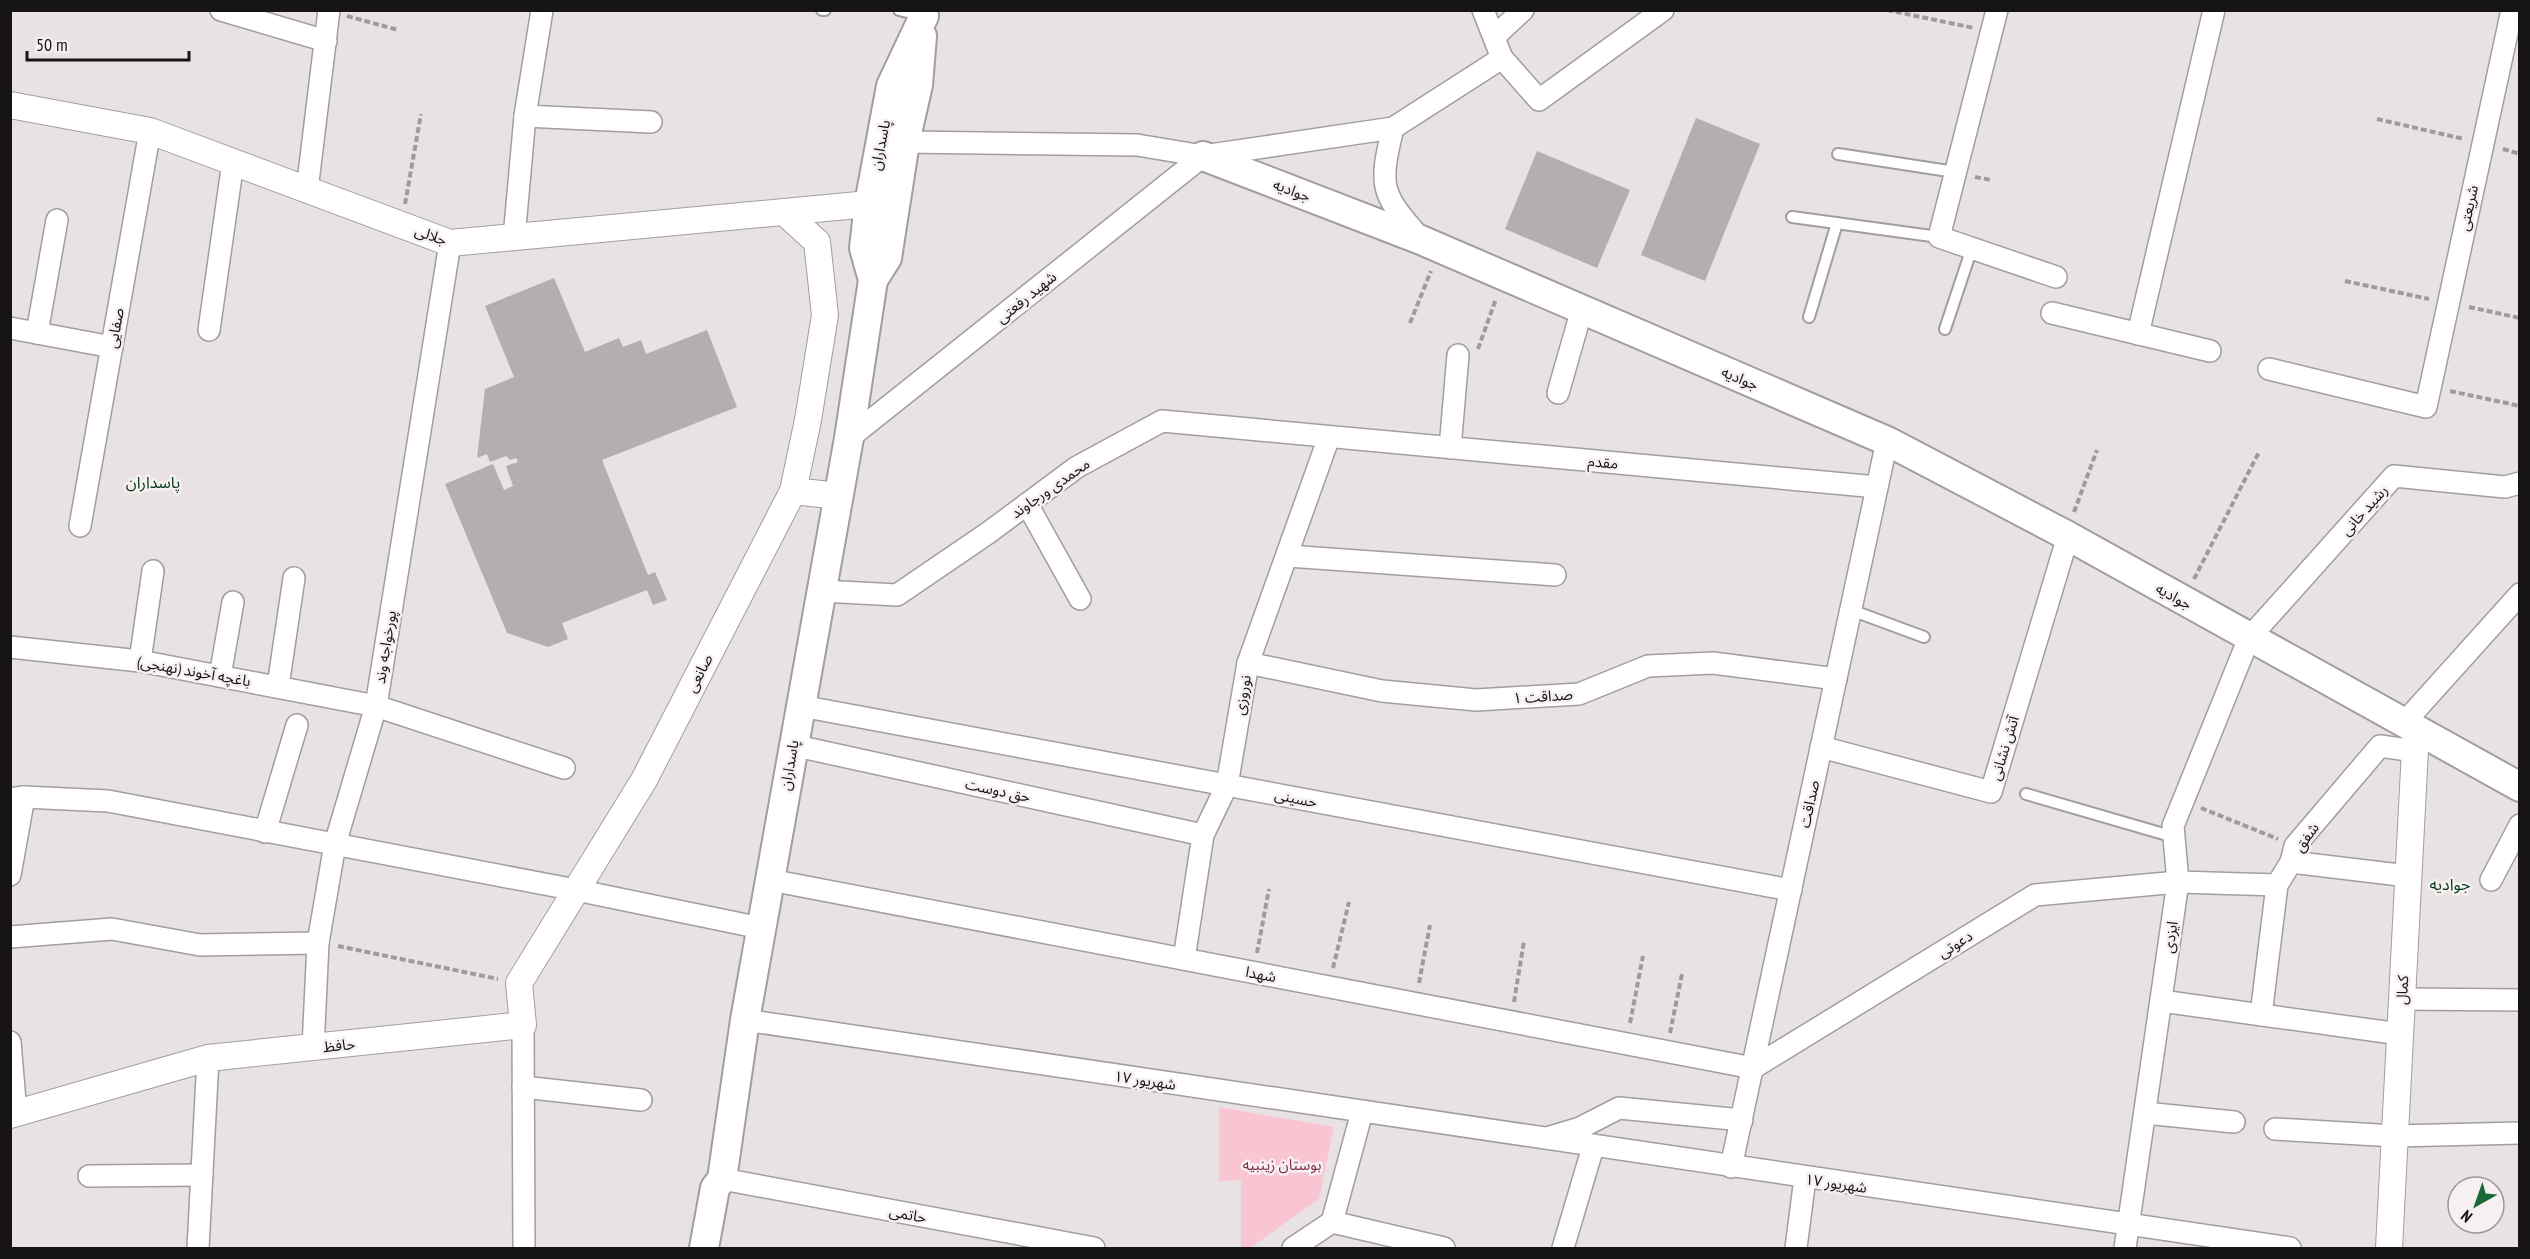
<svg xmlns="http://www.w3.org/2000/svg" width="2530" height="1259" viewBox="0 0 2530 1259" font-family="'PT Sans Narrow','Noto Sans Arabic',sans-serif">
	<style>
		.green { fill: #fac5d2 }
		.building { fill: #b4aeb0 }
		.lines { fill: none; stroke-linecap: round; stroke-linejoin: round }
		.service-casing { stroke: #a39d9e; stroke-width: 14 }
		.minor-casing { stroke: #a39d9e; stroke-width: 24 }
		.tertiary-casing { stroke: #a39d9e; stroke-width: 28 }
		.secondary-casing { stroke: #a39d9e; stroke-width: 32 }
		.path { stroke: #9f9a9b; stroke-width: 4; stroke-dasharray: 6 3; stroke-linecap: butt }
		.service { stroke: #fff; stroke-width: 10 }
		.minor { stroke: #fff; stroke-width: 21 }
		.tertiary { stroke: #fff; stroke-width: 26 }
		.secondary { stroke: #fff; stroke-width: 28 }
		.labels { text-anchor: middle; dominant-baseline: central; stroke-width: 5; stroke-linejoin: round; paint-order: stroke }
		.street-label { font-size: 15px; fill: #161414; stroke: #f6f0f1 }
		.park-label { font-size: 15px; fill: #81304b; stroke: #f6f0f1 }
		.neighbourhood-label { font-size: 16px; fill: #003a1a; stroke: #f6f0f1 }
	</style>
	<rect width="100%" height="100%" fill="#e8e2e4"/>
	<polygon class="green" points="1219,1107 1334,1127 1319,1199 1250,1248 1241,1248 1241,1180 1219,1181"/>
	<g class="building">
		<polygon points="1696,118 1760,144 1705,281 1641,255"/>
		<polygon points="1537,151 1630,190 1597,268 1505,229"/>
		<polygon points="554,278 585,352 619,338 623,347 641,340 646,354 707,330 737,407 602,460 648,575 655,572 667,600 653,605 647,590 562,623 568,639 548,647 507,633 445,484 493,464 504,490 513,486 506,466 518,462 516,458 510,460 506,456 490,462 487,454 477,458 485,389 514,377 485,306"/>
	</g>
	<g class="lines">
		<defs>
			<g id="service">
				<polyline points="822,10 825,10"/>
				<polyline points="899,10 924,16"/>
				<polyline points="1838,154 1955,172"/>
				<polyline points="1792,217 1939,237"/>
				<polyline points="1809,317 1837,223"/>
				<polyline points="1945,329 1972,248"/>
				<polyline points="1851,610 1924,637"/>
				<polyline points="2026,794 2174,837"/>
			</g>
			<g id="minor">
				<polyline points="221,10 326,41"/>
				<polyline points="1483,10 1502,58 1539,100 1663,10"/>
				<polyline points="1997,10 1939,237 2056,277"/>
				<polyline points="1494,37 1523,10"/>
				<polyline points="525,116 651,122"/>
				<path d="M1393,128C1379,186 1380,193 1420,238"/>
				<polyline points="905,142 1137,145 1203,156 1393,128 1502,58"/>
				<polyline points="307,190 329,10"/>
				<polyline points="514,238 525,116 542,10"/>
				<polyline points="2052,313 2210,351"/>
				<polyline points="10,328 112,347"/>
				<polyline points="209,330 233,162"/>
				<polyline points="37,333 57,220"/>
				<polyline points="2138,334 2214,10"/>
				<polyline points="2269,369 2426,407 2512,10"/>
				<polyline points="1558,393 1582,309"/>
				<polyline points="849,438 1203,156"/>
				<polyline points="1450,448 1458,355"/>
				<polyline points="1027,504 1080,599"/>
				<polyline points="80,526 150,131"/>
				<polyline points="1288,556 1555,575"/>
				<polyline points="822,591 897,595 988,533 1077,467 1162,421 1877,487"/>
				<polyline points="10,647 140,661 376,706 564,768"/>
				<polyline points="140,661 153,571"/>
				<polyline points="1248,663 1382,691 1476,700 1579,694 1648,666 1713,663 1836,679"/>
				<polyline points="220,676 233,602"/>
				<polyline points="278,686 294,578"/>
				<polyline points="801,706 1791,890"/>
				<polyline points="2403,724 2520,594"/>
				<polyline points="792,745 1203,835"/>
				<polyline points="1821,747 1991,792 2068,536"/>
				<polyline points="10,799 24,797 108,801 576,890 761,928"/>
				<polyline points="265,832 297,725"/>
				<polyline points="2291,862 2408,876"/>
				<polyline points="10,875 24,797"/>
				<polyline points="770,880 1753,1068 2035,895 2178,882 2277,885"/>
				<polyline points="2491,880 2520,825"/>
				<polyline points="10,937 112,929 200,945 318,943"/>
				<polyline points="1184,959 1203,835 1227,785 1248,663 1329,437"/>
				<polyline points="2402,999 2520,1000"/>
				<polyline points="2161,1001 2400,1034"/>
				<polyline points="2261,1015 2277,885 2291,862 2295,846 2380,746 2415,751"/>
				<polyline points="745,1020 2290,1248"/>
				<polyline points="523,1025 524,1248"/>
				<polyline points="10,1042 16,1113"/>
				<polyline points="313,1048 318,943 335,844 376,706 450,243"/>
				<polyline points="523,1087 641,1100"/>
				<polyline points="1362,1112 1332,1222 1444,1248"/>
				<polyline points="2145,1113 2234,1122"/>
				<polyline points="2275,1129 2395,1136 2520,1133"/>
				<polyline points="1550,1137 1580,1128 1619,1108 1742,1120"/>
				<polyline points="1731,1167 1887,441"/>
				<polyline points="89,1176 202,1175"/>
				<polyline points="722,1179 1094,1248"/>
				<polyline points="198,1248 208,1058"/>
				<polyline points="1293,1248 1332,1222"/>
				<polyline points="1563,1248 1593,1147"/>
				<polyline points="1796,1248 1805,1178"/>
				<polyline points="2125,1248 2178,882 2173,826 2249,638 2394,476 2505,487 2520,483"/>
			</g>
			<g id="tertiary">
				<polyline points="10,105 150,131 450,243 869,204"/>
				<polyline points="784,212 817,242 825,315 808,420 793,491"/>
				<polyline points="10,1115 208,1058 523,1025 519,983 644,780 793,491 839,496"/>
				<polyline points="2389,1248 2416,731"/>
			</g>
			<g id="secondary">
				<polyline points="1203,156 1421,240 1887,441 2068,536 2520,787"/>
				<polyline points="873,280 887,258 905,142 918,85 922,36"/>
				<polyline points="704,1248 715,1188 722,1179 745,1020 849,438 873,280 864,248 869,204 891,86 924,16"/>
			</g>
		</defs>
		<use href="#service" class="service-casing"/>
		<use href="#minor" class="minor-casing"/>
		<use href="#tertiary" class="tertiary-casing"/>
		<use href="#secondary" class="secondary-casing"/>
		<g class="path">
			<polyline points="1887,10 1974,28"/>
			<polyline points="347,16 398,30"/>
			<polyline points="2377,119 2464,139"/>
			<polyline points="2503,149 2520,154"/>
			<polyline points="1975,177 1991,180"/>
			<polyline points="405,204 421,114"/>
			<polyline points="2345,281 2429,299"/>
			<polyline points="2469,307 2520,318"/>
			<polyline points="1410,323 1431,271"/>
			<polyline points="1478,349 1496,299"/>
			<polyline points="2450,391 2520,406"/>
			<polyline points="2074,512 2097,450"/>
			<polyline points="2194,579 2259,452"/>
			<polyline points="2201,808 2278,839"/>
			<polyline points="338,946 498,979"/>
			<polyline points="1257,953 1269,889"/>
			<polyline points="1333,968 1349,902"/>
			<polyline points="1419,983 1430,925"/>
			<polyline points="1514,1002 1524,941"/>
			<polyline points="1630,1023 1643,956"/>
			<polyline points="1670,1033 1682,974"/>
		</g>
		<use href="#service" class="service"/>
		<use href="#minor" class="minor"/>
		<use href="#tertiary" class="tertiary"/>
		<use href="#secondary" class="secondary"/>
	</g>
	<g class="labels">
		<g class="street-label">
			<text transform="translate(880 145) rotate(-79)">پاسداران</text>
			<text transform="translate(1292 190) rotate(21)">جوادیه</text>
			<text transform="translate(2468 208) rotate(-78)">شریعتی</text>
			<text transform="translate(431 235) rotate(19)">جلالی</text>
			<text transform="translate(1026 297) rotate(-39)">شهید رفعتی</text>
			<text transform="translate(115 328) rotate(-80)">صفایی</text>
			<text transform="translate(1740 378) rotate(23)">جوادیه</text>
			<text transform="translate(1603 462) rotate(5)">مقدم</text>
			<text transform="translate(1050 488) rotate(-35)">محمدی ورجاوند</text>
			<text transform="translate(2364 510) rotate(-48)">رشید خانی</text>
			<text transform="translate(2174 596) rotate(29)">جوادیه</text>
			<text transform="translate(385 647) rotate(-81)">پورخواجه وند</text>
			<text transform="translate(194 671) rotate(10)">باغچه آخوند (نهنجی)</text>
			<text transform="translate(699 673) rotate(-63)">صانعی</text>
			<text transform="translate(1242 695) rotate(-80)">نوروزی</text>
			<text transform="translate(1543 696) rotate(-4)">صداقت ۱</text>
			<text transform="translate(2004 748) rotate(-73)">آتش نشانی</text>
			<text transform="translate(789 765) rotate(-80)">پاسداران</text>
			<text transform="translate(998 790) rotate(12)">حق دوست</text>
			<text transform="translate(1296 798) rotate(11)">حسینی</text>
			<text transform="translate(1809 804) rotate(-78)">صداقت</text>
			<text transform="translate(2306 837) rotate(-54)">شفق</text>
			<text transform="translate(2170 937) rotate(-82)">ایزدی</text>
			<text transform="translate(1955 944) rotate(-32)">دعوتی</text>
			<text transform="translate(1261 974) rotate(11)">شهدا</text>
			<text transform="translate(2402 990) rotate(-87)">کمال</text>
			<text transform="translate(339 1045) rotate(-6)">حافظ</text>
			<text transform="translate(1145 1080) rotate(8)">۱۷ شهریور</text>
			<text transform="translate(1836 1183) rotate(8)">۱۷ شهریور</text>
			<text transform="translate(908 1214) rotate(11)">حاتمی</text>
		</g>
		<g class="park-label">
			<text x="1282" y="1164">بوستان زینبیه</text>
		</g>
		<g class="neighbourhood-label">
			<text x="153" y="482">پاسداران</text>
			<text x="2450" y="884">جوادیه</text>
		</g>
	</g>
	<rect width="2530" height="1259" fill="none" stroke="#161414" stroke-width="24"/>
	<g transform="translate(2476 1205) rotate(220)"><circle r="28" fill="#f6f0f1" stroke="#9c9899" stroke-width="1.5"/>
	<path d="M0-4.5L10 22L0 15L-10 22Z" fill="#196939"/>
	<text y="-9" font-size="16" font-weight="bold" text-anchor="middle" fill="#161414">N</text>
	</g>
	<path d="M27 51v9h162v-9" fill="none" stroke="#161414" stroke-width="3"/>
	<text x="36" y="51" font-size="18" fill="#161414" stroke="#f6f0f1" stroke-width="4.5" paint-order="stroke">50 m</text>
</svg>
